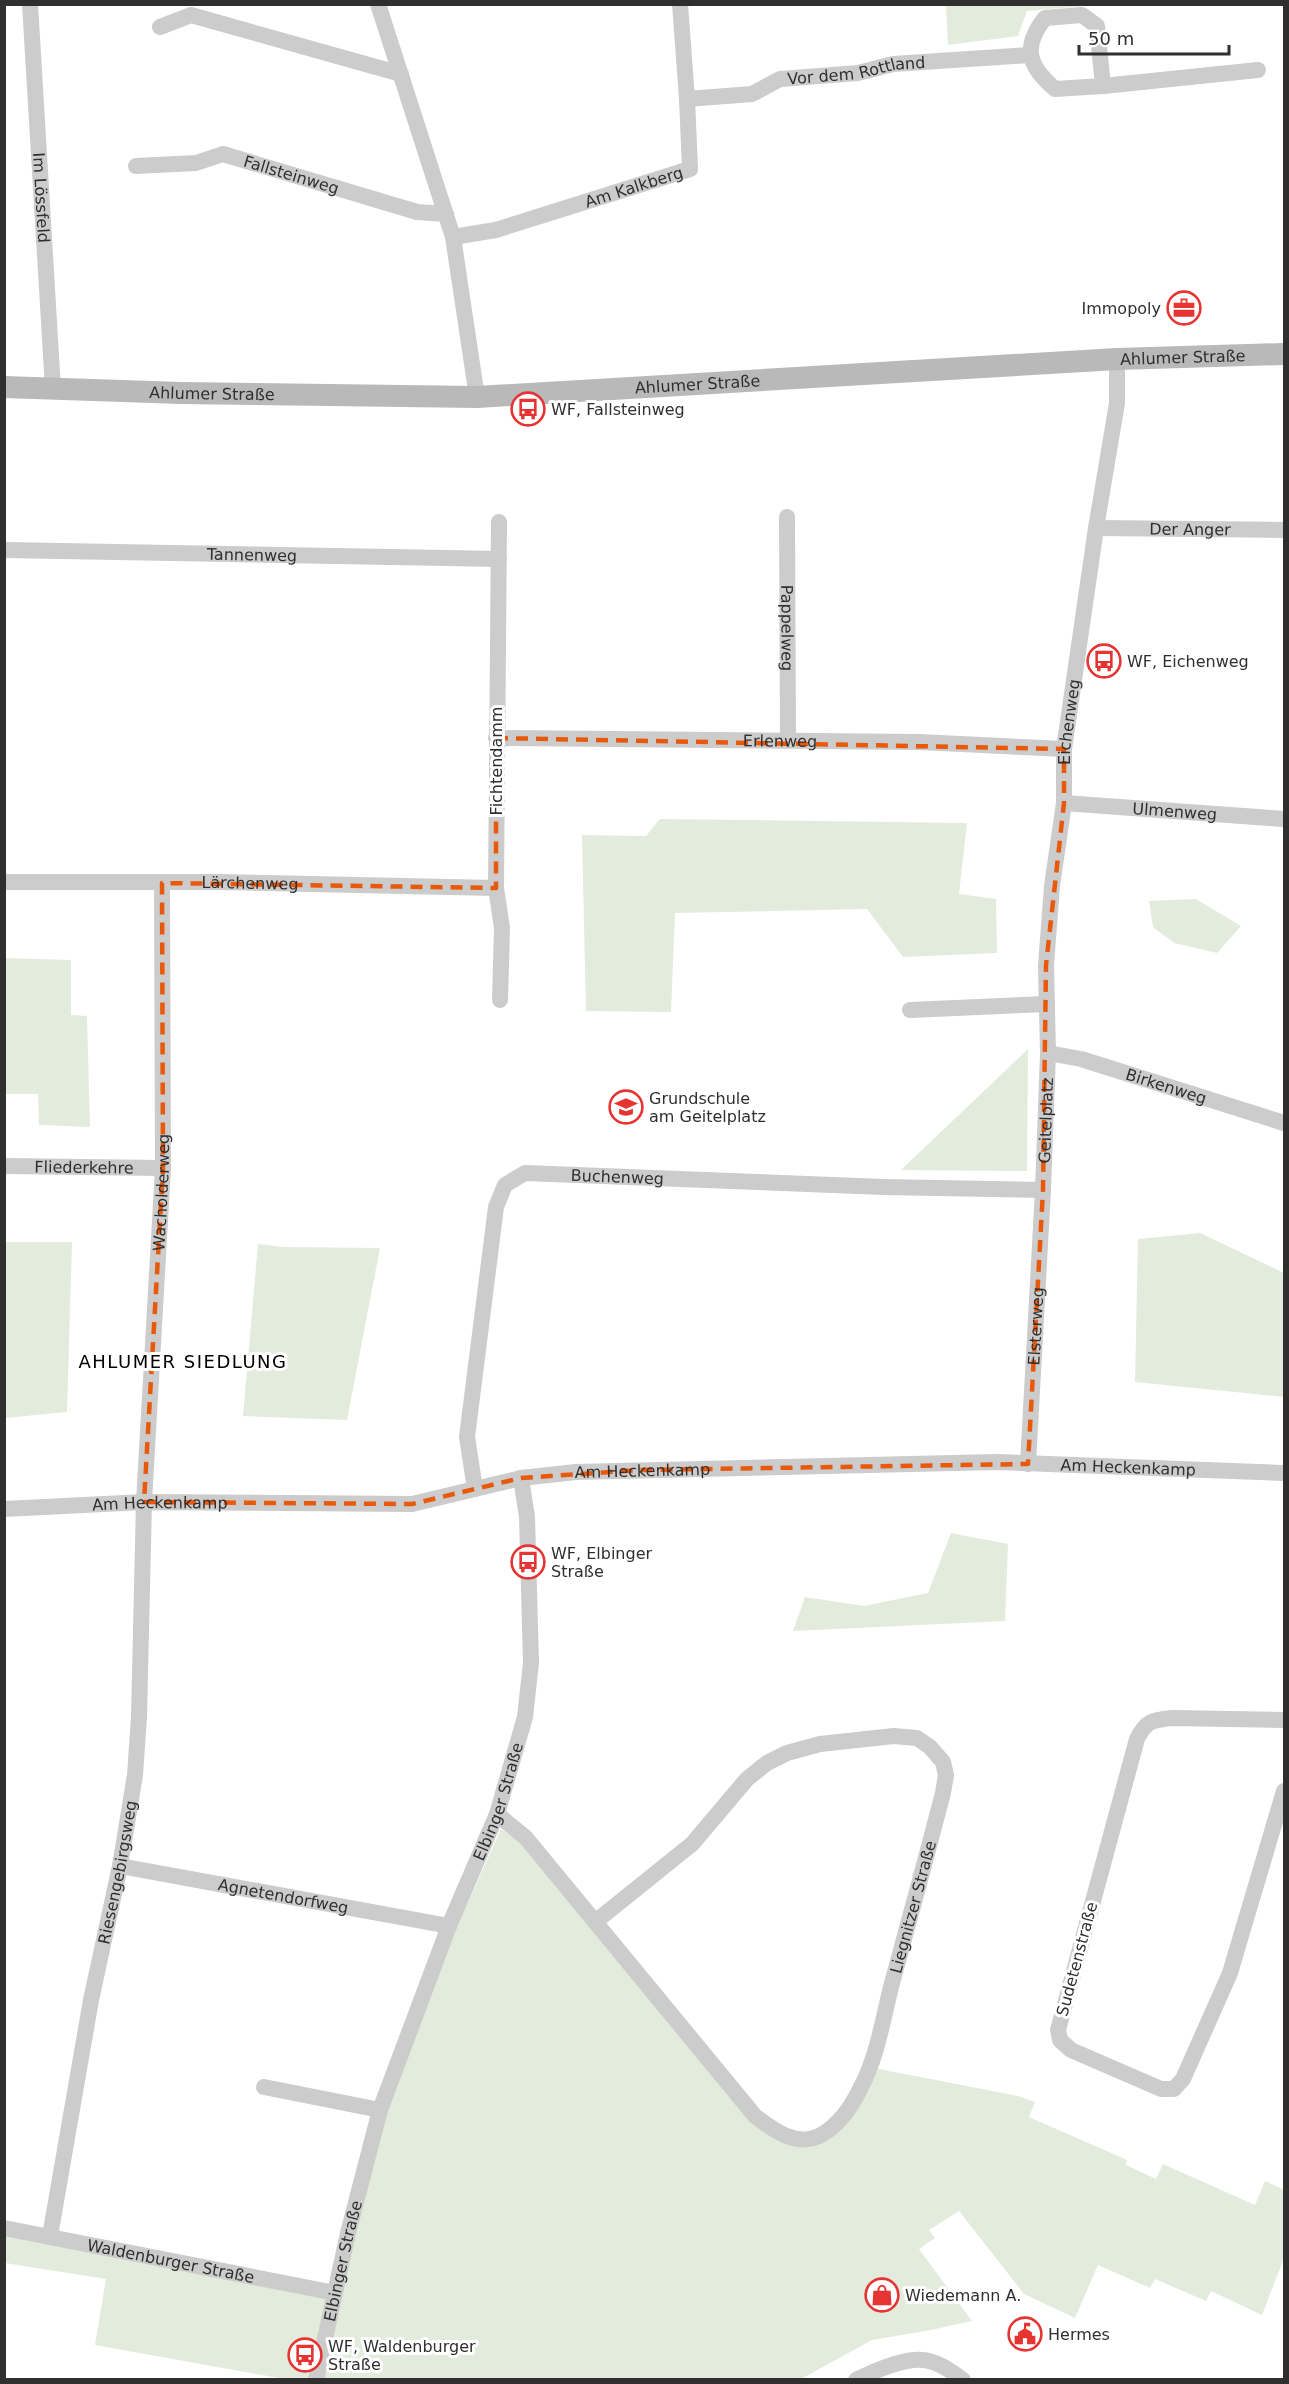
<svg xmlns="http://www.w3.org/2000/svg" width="1289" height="2384" viewBox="0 0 1289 2384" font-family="'DejaVu Sans',sans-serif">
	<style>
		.green { fill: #e3ecdc }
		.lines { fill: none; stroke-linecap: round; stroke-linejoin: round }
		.street { stroke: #ccc; stroke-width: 16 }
		.secondary { stroke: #b9b9b9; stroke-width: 22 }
		.marked { fill: none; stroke: #e8590c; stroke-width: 4.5; stroke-dasharray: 12 8; stroke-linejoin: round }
		.labels { text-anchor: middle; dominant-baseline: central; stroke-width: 6; stroke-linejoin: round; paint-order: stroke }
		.street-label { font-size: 16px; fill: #2f2f2f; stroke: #fff }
		.poi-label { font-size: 16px; fill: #2f2f2f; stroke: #fff; text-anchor: start }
		.neighbourhood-label { font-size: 18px; letter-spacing: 1.5px; fill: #000; stroke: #fff }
	</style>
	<rect width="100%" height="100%" fill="#fff"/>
	<g class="green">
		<polygon points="1110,4 1027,11 1018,36 948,45 946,5"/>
		<polygon points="660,819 967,823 959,894 996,899 997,953 903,957 867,909 675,913 671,1012 586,1011 582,835 646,836"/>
		<polygon points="1196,899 1241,926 1217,953 1174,943 1153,927 1149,901"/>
		<polygon points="5,958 71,960 71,1015 87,1016 90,1127 39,1125 38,1094 5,1094"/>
		<polygon points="1028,1049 1027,1171 901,1170"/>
		<polygon points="1200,1233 1284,1273 1284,1397 1135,1382 1138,1239"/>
		<polygon points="5,1242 72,1242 67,1412 5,1418"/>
		<polygon points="258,1244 284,1247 380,1248 347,1420 243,1416"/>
		<polygon points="951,1533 1008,1544 1005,1621 793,1631 805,1597 864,1606 928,1593"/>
		<polygon points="501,1829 531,1849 772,2129 819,2136 874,2068 1018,2096 1035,2102 1029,2117 1127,2160 1126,2165 1156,2179 1163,2164 1255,2205 1265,2181 1284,2190 1284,2258 1262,2315 1211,2291 1206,2301 1155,2279 1150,2288 1098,2265 1075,2318 1024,2294 959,2211 929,2230 935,2238 919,2249 972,2321 931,2330 872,2340 801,2379 318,2380 383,2115 457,1927"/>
		<polygon points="4,2229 335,2293 316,2379 284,2379 95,2345 106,2279 5,2263"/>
	</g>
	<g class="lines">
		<g class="street">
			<path id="s1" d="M30,4L53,389"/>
			<polyline points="378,4 453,237 477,397"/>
			<path d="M1082,15L1097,26L1103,86L1055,89C1028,66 1022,47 1045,18Z"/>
			<polyline points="160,27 191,15 401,74"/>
			<polyline points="1103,86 1258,70"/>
			<path id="s2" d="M687,99L752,94L780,79L858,73L893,64L1029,55"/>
			<path id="s3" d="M136,166L196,163L223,154L417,212L446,214"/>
			<path id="s4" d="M453,237L496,230L690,169L687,99L680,4"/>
			<path id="s5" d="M787,517L788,740"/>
			<polyline points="499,522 496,888 502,928 500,1000"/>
			<path id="s6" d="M1096,528L1284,530"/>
			<path id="s7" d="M4,550L499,559"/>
			<path id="s8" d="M496,738L919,742L1064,749"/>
			<path id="s9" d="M1064,803L1284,819"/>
			<path id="s10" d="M4,882H216L496,888"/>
			<polyline points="910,1010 1047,1004"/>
			<path id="s11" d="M1048,1053L1081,1059L1284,1123"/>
			<path id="s12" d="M4,1166L163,1168"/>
			<path id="s13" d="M1028,1464L1043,1190L1048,1053L1046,965L1052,886L1064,803V749L1096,528L1117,403V359"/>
			<path id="s14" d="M475,1489L467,1437L496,1207L505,1185L525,1173L884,1187L1043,1190"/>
			<path id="s15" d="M4,1509L144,1502L412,1504L521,1478L576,1472L996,1462L1284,1473"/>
			<path d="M1284,1720L1172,1718C1152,1720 1146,1721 1137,1739L1058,2030L1060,2040L1071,2050L1161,2089H1174L1183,2079L1230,1973L1284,1791"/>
			<path id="s16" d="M497,1814L526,1838L755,2116C773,2130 797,2148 821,2135C839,2125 852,2106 861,2087C877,2057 883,2019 891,1987C909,1922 926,1858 943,1793L946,1775L943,1762L930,1747L917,1738L894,1736L820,1744L787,1753L767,1763L747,1779L692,1844L595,1922"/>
			<path id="s17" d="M120,1866L449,1926"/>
			<polyline points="264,2087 380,2110"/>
			<path id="s18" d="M4,2228L335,2293"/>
			<path id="s19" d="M50,2236L91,2000L120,1866L135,1775L139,1717L144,1502L163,1168L162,883"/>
			<path id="s20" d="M316,2380L348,2233L380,2110L449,1926L497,1814L525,1717L531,1663L527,1517L521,1478"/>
			<path d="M856,2380C874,2371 910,2355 929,2361C942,2364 953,2372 963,2380"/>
		</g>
		<path class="secondary" id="s21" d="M4,387L181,393L477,397L1117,359L1284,354"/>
	</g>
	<path class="marked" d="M496,738L1064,749V803L1046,965L1043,1190L1028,1464L640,1470L521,1478L412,1504L144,1502L163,1168L162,883L496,888Z"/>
	<defs>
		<symbol id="office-ring" viewBox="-11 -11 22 22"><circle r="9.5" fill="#fff" stroke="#e53431" stroke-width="1.5"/><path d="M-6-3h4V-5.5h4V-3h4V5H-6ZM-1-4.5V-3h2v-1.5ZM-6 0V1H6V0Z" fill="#e53431"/></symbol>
		<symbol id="bus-ring" viewBox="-11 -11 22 22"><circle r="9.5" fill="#fff" stroke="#e53431" stroke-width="1.5"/><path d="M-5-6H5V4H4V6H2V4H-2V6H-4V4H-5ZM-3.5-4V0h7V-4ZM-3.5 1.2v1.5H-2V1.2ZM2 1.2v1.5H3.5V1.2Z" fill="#e53431"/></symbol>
		<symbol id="school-ring" viewBox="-11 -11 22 22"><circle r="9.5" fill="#fff" stroke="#e53431" stroke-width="1.5"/><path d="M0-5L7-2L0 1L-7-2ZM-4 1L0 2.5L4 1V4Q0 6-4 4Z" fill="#e53431"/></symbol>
		<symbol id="shop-ring" viewBox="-11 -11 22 22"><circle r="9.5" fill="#fff" stroke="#e53431" stroke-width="1.5"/><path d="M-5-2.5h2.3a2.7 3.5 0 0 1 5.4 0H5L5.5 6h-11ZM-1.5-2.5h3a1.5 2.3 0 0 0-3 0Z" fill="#e53431"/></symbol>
		<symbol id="civic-ring" viewBox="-11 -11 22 22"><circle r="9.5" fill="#fff" stroke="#e53431" stroke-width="1.5"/><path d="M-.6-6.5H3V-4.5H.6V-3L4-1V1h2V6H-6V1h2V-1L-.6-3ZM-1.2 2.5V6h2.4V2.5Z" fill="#e53431"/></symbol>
	</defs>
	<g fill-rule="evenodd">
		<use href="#office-ring" x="1165" y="289" width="38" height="38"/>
		<use href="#bus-ring" x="509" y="390" width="38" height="38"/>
		<use href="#bus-ring" x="1085" y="642" width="38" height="38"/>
		<use href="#school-ring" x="607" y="1088" width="38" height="38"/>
		<use href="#bus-ring" x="509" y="1543" width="38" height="38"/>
		<use href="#shop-ring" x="863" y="2276" width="38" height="38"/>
		<use href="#civic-ring" x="1006" y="2315" width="38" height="38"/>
		<use href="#bus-ring" x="286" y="2336" width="38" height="38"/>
	</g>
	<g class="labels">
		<g class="street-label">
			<text stroke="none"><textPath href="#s2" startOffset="174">Vor dem Rottland</textPath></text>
			<text stroke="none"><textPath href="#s3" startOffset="160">Fallsteinweg</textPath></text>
			<text stroke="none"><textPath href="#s4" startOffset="188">Am Kalkberg</textPath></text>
			<text stroke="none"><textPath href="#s1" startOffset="194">Im Lössfeld</textPath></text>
			<text stroke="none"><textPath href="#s21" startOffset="1180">Ahlumer Straße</textPath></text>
			<text stroke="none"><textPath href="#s21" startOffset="694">Ahlumer Straße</textPath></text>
			<text stroke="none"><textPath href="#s21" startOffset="208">Ahlumer Straße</textPath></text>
			<text stroke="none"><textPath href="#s6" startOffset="94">Der Anger</textPath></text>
			<text stroke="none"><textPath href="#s7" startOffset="248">Tannenweg</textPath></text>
			<text stroke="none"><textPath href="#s5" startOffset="111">Pappelweg</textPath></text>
			<text stroke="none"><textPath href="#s13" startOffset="744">Eichenweg</textPath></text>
			<text stroke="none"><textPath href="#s8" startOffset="284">Erlenweg</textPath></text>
			<text transform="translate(496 761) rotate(-90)">Fichtendamm</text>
			<text stroke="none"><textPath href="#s9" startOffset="111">Ulmenweg</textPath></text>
			<text stroke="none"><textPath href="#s10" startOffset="246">Lärchenweg</textPath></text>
			<text stroke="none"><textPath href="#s11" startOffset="123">Birkenweg</textPath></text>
			<text stroke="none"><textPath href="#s13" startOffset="344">Geitelplatz</textPath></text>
			<text stroke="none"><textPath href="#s12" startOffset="80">Fliederkehre</textPath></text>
			<text stroke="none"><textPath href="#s14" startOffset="424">Buchenweg</textPath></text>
			<text stroke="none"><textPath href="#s19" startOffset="1052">Wacholderweg</textPath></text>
			<text stroke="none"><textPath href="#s13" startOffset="138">Elsterweg</textPath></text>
			<text stroke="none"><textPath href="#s15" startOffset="1128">Am Heckenkamp</textPath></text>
			<text stroke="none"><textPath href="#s15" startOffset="642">Am Heckenkamp</textPath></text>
			<text stroke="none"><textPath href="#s15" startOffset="156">Am Heckenkamp</textPath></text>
			<text stroke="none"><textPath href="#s20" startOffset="608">Elbinger Straße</textPath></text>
			<text stroke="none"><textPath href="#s19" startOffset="370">Riesengebirgsweg</textPath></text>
			<text stroke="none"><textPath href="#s17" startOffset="166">Agnetendorfweg</textPath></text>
			<text stroke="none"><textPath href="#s16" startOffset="722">Liegnitzer Straße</textPath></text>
			<text transform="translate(1077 1959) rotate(-75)">Sudetenstraße</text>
			<text stroke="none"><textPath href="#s18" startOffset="170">Waldenburger Straße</textPath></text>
			<text stroke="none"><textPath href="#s20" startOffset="122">Elbinger Straße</textPath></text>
		</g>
		<g class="poi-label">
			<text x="1161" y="308" text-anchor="end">Immopoly</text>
			<text x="551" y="409">WF, Fallsteinweg</text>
			<text x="1127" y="661">WF, Eichenweg</text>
			<text x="649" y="1098">Grundschule<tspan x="649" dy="18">am Geitelplatz</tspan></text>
			<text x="551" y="1553">WF, Elbinger<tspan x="551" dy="18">Straße</tspan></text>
			<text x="905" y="2295">Wiedemann A.</text>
			<text x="1048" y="2334">Hermes</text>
			<text x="328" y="2346">WF, Waldenburger<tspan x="328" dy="18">Straße</tspan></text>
		</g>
		<g class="neighbourhood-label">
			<text x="183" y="1361">AHLUMER SIEDLUNG</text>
		</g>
	</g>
	<rect width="1289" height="2384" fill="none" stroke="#2f2f2f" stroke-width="12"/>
	<path d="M1079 45v9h150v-9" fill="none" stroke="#2f2f2f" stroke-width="3"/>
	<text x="1088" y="45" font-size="18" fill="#2f2f2f" stroke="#ffffff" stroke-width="4.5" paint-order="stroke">50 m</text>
</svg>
